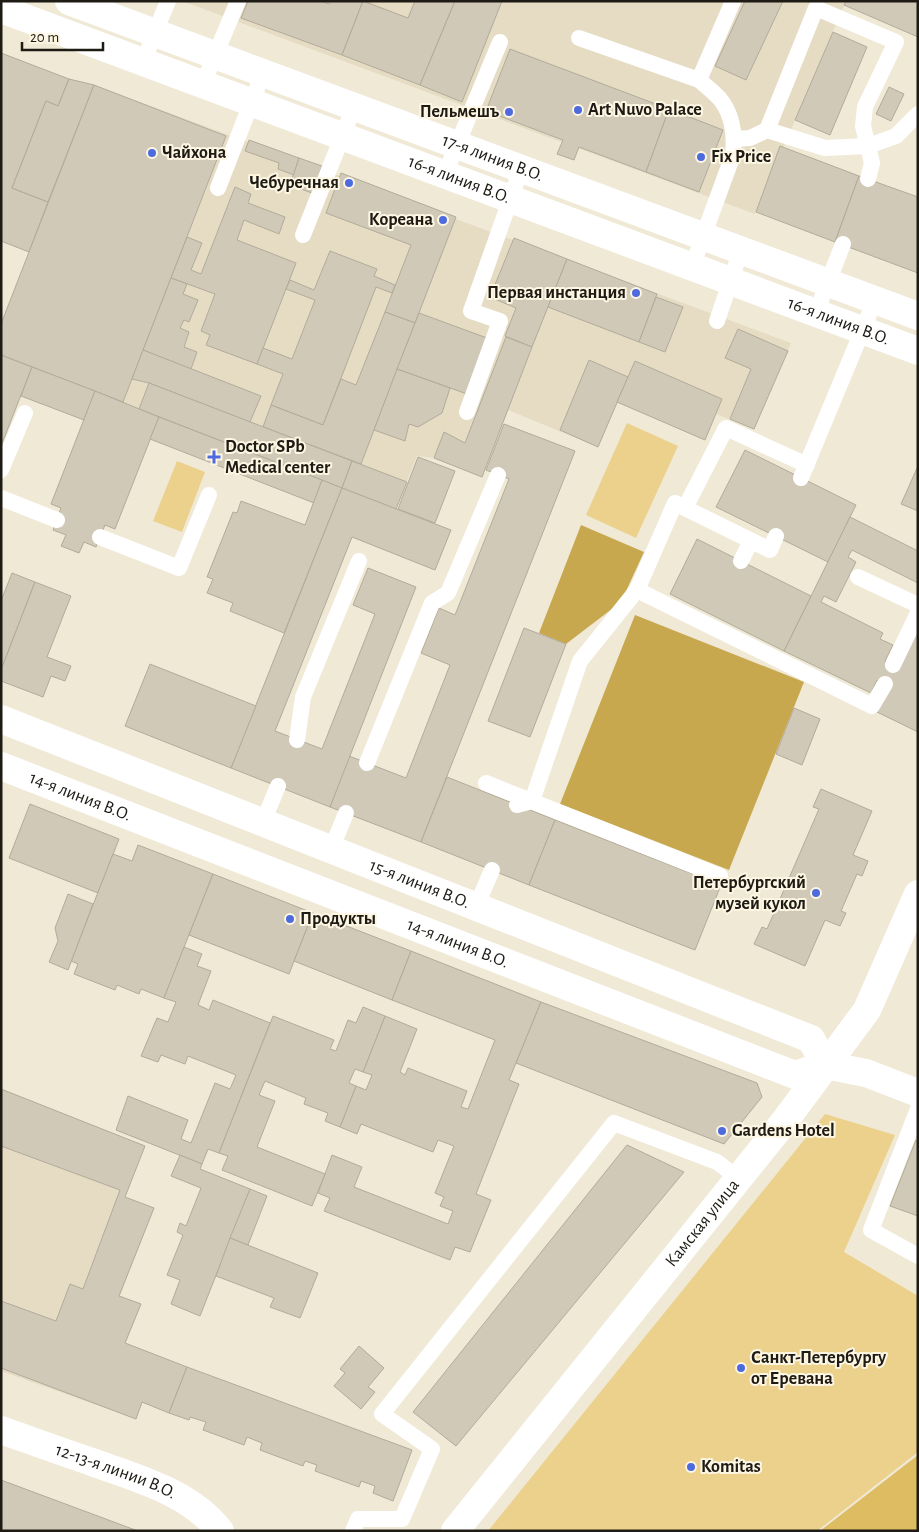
<svg xmlns="http://www.w3.org/2000/svg" width="919" height="1532" viewBox="0 0 919 1532" font-family="'Alegreya Sans',sans-serif">
	<style>
		.built { fill: #e6dcc3 }
		.green { fill: #ebd18c }
		.forest { fill: #c8a84e }
		.water { fill: #ddbc62 }
		.building { fill: #d0c9b7; stroke: #b2ab9a }
		.lines { fill: none; stroke-linecap: round; stroke-linejoin: round }
		.service { stroke: #fff; stroke-width: 16 }
		.minor { stroke: #fff; stroke-width: 28 }
		.tertiary { stroke: #fff; stroke-width: 28 }
		.secondary { stroke: #fff; stroke-width: 28 }
		.poi-dot { fill: #4e6adf; stroke: #fdf6e3; stroke-width: 2 }
		.labels { text-anchor: middle; dominant-baseline: central; stroke-width: 4; stroke-linejoin: round; paint-order: stroke }
		.poi-label { font-size: 18px; font-weight: bold; fill: #1e1b15; stroke: #fdf6e3; text-anchor: start }
		.street-label { font-size: 18px; fill: #1e1b15; stroke: #fdf6e3 }
	</style>
	<rect width="100%" height="100%" fill="#f0e9d6"/>
	<g class="built">
		<polygon points="182,1 846,1 755,214"/>
		<polygon points="94,85 791,343 754,429 716,414 705,440 617,402 598,447 508,410 482,477 434,458 417,456 396,509 1,355 1,324"/>
		<polygon points="1,1089 145,1146 125,1197 154,1208 120,1296 141,1304 126,1343 187,1367 169,1413 142,1402 136,1419 1,1371"/>
	</g>
	<g class="green">
		<polygon points="627,423 678,446 636,538 586,515"/>
		<polygon points="177,461 205,472 182,532 153,521"/>
		<polygon points="825,1114 895,1135 844,1252 918,1296 918,1452 817,1531 488,1531"/>
	</g>
	<g class="forest">
		<polygon points="581,525 644,552 621,602 566,644 539,633"/>
		<polygon points="635,615 804,682 729,870 560,804"/>
	</g>
	<polygon class="water" points="918,1455 918,1531 820,1531"/>
	<g class="building">
		<polygon points="248,1 322,1 329,4 330,1 363,1 342,55 241,18"/>
		<polygon points="363,1 408,18 415,1 455,1 420,85 342,55"/>
		<polygon points="455,1 502,1 462,102 420,85"/>
		<polygon points="745,1 783,1 746,80 715,66"/>
		<polygon points="846,1 918,1 918,37 844,5"/>
		<polygon points="833,32 867,47 830,135 795,120"/>
		<polygon points="510,49 669,109 646,172 579,147 574,160 557,154 563,140 486,111"/>
		<polygon points="1,53 69,79 58,106 46,101 12,188 48,202 29,252 1,241"/>
		<polygon points="69,79 94,85 48,202 12,188 46,101 58,106"/>
		<polygon points="94,85 226,136 123,402 1,355 1,324"/>
		<polygon points="889,87 904,94 891,121 876,114"/>
		<polygon points="669,109 723,130 699,192 646,172"/>
		<polygon points="249,140 299,158 294,175 278,169 279,163 245,151"/>
		<polygon points="780,146 859,176 835,242 756,212"/>
		<polygon points="299,158 322,166 312,193 290,185"/>
		<polygon points="341,173 456,217 415,323 385,312 411,245 326,213"/>
		<polygon points="859,176 918,197 918,273 835,242"/>
		<polygon points="235,187 251,194 248,203 285,217 279,234 244,220 237,240 296,263 257,364 206,345 210,335 201,331 215,294 171,278 187,237 202,243 191,270 201,274"/>
		<polygon points="514,238 567,259 532,347 505,336 516,308 490,297"/>
		<polygon points="330,251 377,269 374,276 395,285 392,293 376,287 323,425 271,405 283,374 257,364 263,348 292,359 315,300 286,289 290,280 314,290"/>
		<polygon points="567,259 657,294 639,342 548,307"/>
		<polygon points="171,278 187,284 183,294 198,300 189,322 184,320 180,328 189,332 184,347 197,352 191,369 143,350"/>
		<polygon points="656,297 683,307 665,352 639,342"/>
		<polygon points="385,312 415,323 361,464 263,427 271,405 323,425 341,379 356,385"/>
		<polygon points="419,313 487,338 467,394 397,369"/>
		<polygon points="738,329 788,351 754,429 730,419 751,369 725,358"/>
		<polygon points="506,337 532,347 482,477 434,458 444,432 465,443"/>
		<polygon points="143,350 261,396 250,422 149,383 132,379"/>
		<polygon points="1,355 32,367 1,446"/>
		<polygon points="589,360 628,377 598,447 560,430"/>
		<polygon points="635,361 722,399 705,440 617,402"/>
		<polygon points="32,367 95,391 84,420 21,396"/>
		<polygon points="397,369 450,388 442,413 418,427 409,424 405,441 374,430"/>
		<polygon points="149,383 352,461 342,488 139,409"/>
		<polygon points="95,391 159,417 115,529 105,525 96,547 84,542 79,553 61,546 66,535 53,530 61,508 51,504"/>
		<polygon points="159,417 322,480 314,503 150,439"/>
		<polygon points="504,424 575,451 421,842 330,807 349,756 406,778 450,665 421,653 439,608 455,615 509,479 486,470"/>
		<polygon points="745,450 856,505 828,562 716,507"/>
		<polygon points="418,457 455,471 435,523 398,509"/>
		<polygon points="352,461 407,482 396,509 342,488"/>
		<polygon points="918,466 918,511 901,504"/>
		<polygon points="322,480 342,488 284,633 230,611 233,603 207,593 213,579 207,577 233,512 237,513 241,501 305,525"/>
		<polygon points="342,488 451,530 435,570 352,537 275,731 322,749 375,614 353,605 368,568 416,587 330,807 231,768"/>
		<polygon points="850,517 918,551 918,583 852,550 848,557 856,562 836,602 824,596 821,602 883,633 880,639 893,645 885,661 897,667 918,626 918,732 877,712 890,686 877,680 871,693 784,651"/>
		<polygon points="697,539 811,596 784,651 670,594"/>
		<polygon points="12,573 35,582 1,670 1,601"/>
		<polygon points="35,582 71,596 47,657 71,666 65,681 51,676 43,697 1,681 1,670"/>
		<polygon points="524,628 566,644 530,737 488,721"/>
		<polygon points="150,664 256,706 231,768 125,726"/>
		<polygon points="794,708 820,719 802,765 776,754"/>
		<polygon points="447,777 555,820 529,885 421,842"/>
		<polygon points="821,789 872,811 853,855 868,861 862,876 857,874 841,911 846,913 840,926 825,920 805,966 754,944 762,927 767,929 819,809 813,807"/>
		<polygon points="30,804 119,839 98,893 9,858"/>
		<polygon points="555,820 721,885 695,950 529,885"/>
		<polygon points="138,845 213,874 164,998 141,989 139,994 117,985 115,990 74,974 78,964 71,961 113,854 132,861"/>
		<polygon points="213,874 313,913 289,974 189,935"/>
		<polygon points="68,894 93,904 68,970 49,962 58,941 55,928"/>
		<polygon points="313,913 411,951 392,1000 294,961"/>
		<polygon points="184,947 202,954 197,966 211,971 198,1005 209,1010 213,1000 270,1023 219,1153 208,1149 202,1164 116,1130 128,1096 188,1120 181,1139 191,1143 215,1083 230,1089 236,1075 188,1056 185,1064 161,1055 158,1062 141,1056 157,1018 168,1022 176,1002 164,998"/>
		<polygon points="411,951 541,1002 509,1080 519,1084 476,1194 491,1200 470,1252 455,1247 450,1260 324,1211 330,1198 318,1193 332,1155 362,1167 354,1187 448,1224 453,1211 440,1206 444,1197 435,1193 454,1146 438,1140 433,1152 361,1124 357,1134 340,1127 356,1086 366,1090 372,1075 363,1072 385,1016 417,1029 400,1072 405,1075 408,1068 467,1091 461,1107 468,1109 495,1040 392,1000"/>
		<polygon points="541,1002 757,1083 762,1097 724,1144 516,1063"/>
		<polygon points="363,1007 385,1016 363,1072 355,1069 349,1083 356,1086 340,1127 325,1121 328,1113 304,1104 306,1098 265,1081 259,1095 275,1101 257,1147 325,1174 312,1206 222,1170 228,1156 219,1153 273,1016 334,1040 330,1049 336,1051 348,1020 356,1023"/>
		<polygon points="1,1089 145,1146 125,1197 154,1208 119,1296 141,1304 125,1343 187,1367 169,1413 142,1402 136,1419 1,1368 1,1301 56,1321 70,1284 83,1289 120,1190 1,1146"/>
		<polygon points="916,1140 918,1141 918,1216 890,1206"/>
		<polygon points="627,1145 684,1172 456,1446 413,1412"/>
		<polygon points="180,1155 202,1164 200,1169 250,1189 200,1316 171,1304 180,1280 167,1275 183,1235 177,1232 180,1223 186,1226 201,1188 171,1176"/>
		<polygon points="250,1189 267,1196 248,1245 230,1238"/>
		<polygon points="230,1238 318,1273 300,1318 270,1307 274,1298 216,1276"/>
		<polygon points="359,1346 384,1368 368,1387 375,1392 361,1409 334,1386 345,1373 340,1369"/>
		<polygon points="187,1367 412,1450 393,1501 373,1493 375,1486 361,1481 359,1487 315,1471 317,1465 305,1461 303,1466 260,1450 262,1443 247,1437 244,1445 203,1430 206,1422 190,1417 189,1420 169,1413"/>
		<polygon points="1,1480 138,1531 1,1531"/>
	</g>
	<g class="lines">
		<g class="service">
			<polyline points="579,38 699,80"/>
			<polyline points="143,62 168,1"/>
			<polyline points="203,84 238,1"/>
			<polyline points="767,130 816,8 896,42 865,107 863,126 872,163 868,179"/>
			<polyline points="735,139 750,138 767,130 825,148 868,146 896,136 918,114"/>
			<polyline points="445,174 500,42"/>
			<polyline points="218,188 263,73"/>
			<polyline points="303,235 354,107"/>
			<path d="M692,267L733,155C735,135 733,115 720,99C714,92 706,86 699,80L733,1"/>
			<polyline points="816,313 843,244"/>
			<polyline points="717,321 741,250"/>
			<polyline points="467,412 500,321 471,311 521,169"/>
			<polyline points="1,470 25,413"/>
			<polyline points="801,478 875,300"/>
			<polyline points="1,498 57,520"/>
			<polyline points="685,508 726,428 807,465"/>
			<polyline points="100,537 179,568 209,495"/>
			<polyline points="741,561 751,541"/>
			<polyline points="858,577 918,605"/>
			<polyline points="637,590 872,706 885,684"/>
			<polyline points="893,665 918,613"/>
			<polyline points="297,740 303,697 359,561"/>
			<polyline points="367,763 432,603 448,593 498,475"/>
			<polyline points="486,783 720,876"/>
			<polyline points="517,805 532,801 580,661 637,590 675,503 770,550 776,536"/>
			<polyline points="263,822 278,786"/>
			<polyline points="331,850 346,813"/>
			<polyline points="476,907 492,870"/>
			<polyline points="918,1109 871,1230 918,1256"/>
			<polyline points="353,1531 358,1519 402,1519 432,1449 382,1414 614,1123 717,1162 738,1178"/>
		</g>
		<g class="minor">
			<path id="s1" d="M1,719L811,1039L825,1065"/>
			<path id="s2" d="M1,766L795,1075L825,1065L866,1073L918,1093"/>
			<path id="s3" d="M1,1430C32,1441 62,1452 92,1462C136,1478 190,1492 220,1531"/>
		</g>
		<path class="tertiary" id="s4" d="M455,1531L784,1122L867,1010L918,894"/>
		<g class="secondary">
			<path id="s5" d="M69,1L918,316"/>
			<path id="s6" d="M1,9L918,351"/>
		</g>
	</g>
	<g class="poi-dot">
		<circle cx="578" cy="110" r="5"/>
		<circle cx="509" cy="112" r="5"/>
		<circle cx="152" cy="153" r="5"/>
		<circle cx="701" cy="157" r="5"/>
		<circle cx="349" cy="183" r="5"/>
		<circle cx="443" cy="220" r="5"/>
		<circle cx="636" cy="293" r="5"/>
		<path d="M211.5 449.5h5v5h5v5h-5v5h-5v-5h-5v-5h5z"/>
		<circle cx="816" cy="893" r="5"/>
		<circle cx="290" cy="919" r="5"/>
		<circle cx="722" cy="1131" r="5"/>
		<circle cx="741" cy="1368" r="5"/>
		<circle cx="691" cy="1467" r="5"/>
	</g>
	<g class="labels">
		<g class="poi-label">
			<text x="588" y="110">Art Nuvo Palace</text>
			<text x="499" y="112" text-anchor="end">Пельмешъ</text>
			<text x="162" y="153">Чайхона</text>
			<text x="711" y="157">Fix Price</text>
			<text x="339" y="183" text-anchor="end">Чебуречная</text>
			<text x="433" y="220" text-anchor="end">Кореана</text>
			<text x="626" y="293" text-anchor="end">Первая инстанция</text>
			<text x="225" y="447">Doctor SPb<tspan x="225" dy="21">Medical center</tspan></text>
			<text x="806" y="883" text-anchor="end">Петербургский<tspan x="806" dy="21">музей кукол</tspan></text>
			<text x="300" y="919">Продукты</text>
			<text x="732" y="1131">Gardens Hotel</text>
			<text x="751" y="1358">Санкт-Петербургу<tspan x="751" dy="21">от Еревана</tspan></text>
			<text x="701" y="1467">Komitas</text>
		</g>
		<g class="street-label">
			<text stroke="none"><textPath href="#s5" startOffset="452">17-я линия В.О.</textPath></text>
			<text stroke="none"><textPath href="#s6" startOffset="489">16-я линия В.О.</textPath></text>
			<text stroke="none"><textPath href="#s6" startOffset="894">16-я линия В.О.</textPath></text>
			<text stroke="none"><textPath href="#s2" startOffset="85">14-я линия В.О.</textPath></text>
			<text stroke="none"><textPath href="#s1" startOffset="450">15-я линия В.О.</textPath></text>
			<text stroke="none"><textPath href="#s2" startOffset="490">14-я линия В.О.</textPath></text>
			<text stroke="none"><textPath href="#s4" startOffset="395">Камская улица</textPath></text>
			<text stroke="none"><textPath href="#s3" startOffset="122">12-13-я линии В.О.</textPath></text>
		</g>
	</g>
	<rect width="919" height="1532" fill="none" stroke="#1e1b15" stroke-width="5"/>
	<path d="M22 42v8h81v-8" fill="none" stroke="#1e1b15" stroke-width="2.5"/>
	<text x="30" y="42" font-size="15" fill="#1e1b15" stroke="#fdf6e3" stroke-width="4" paint-order="stroke">20 m</text>
</svg>
